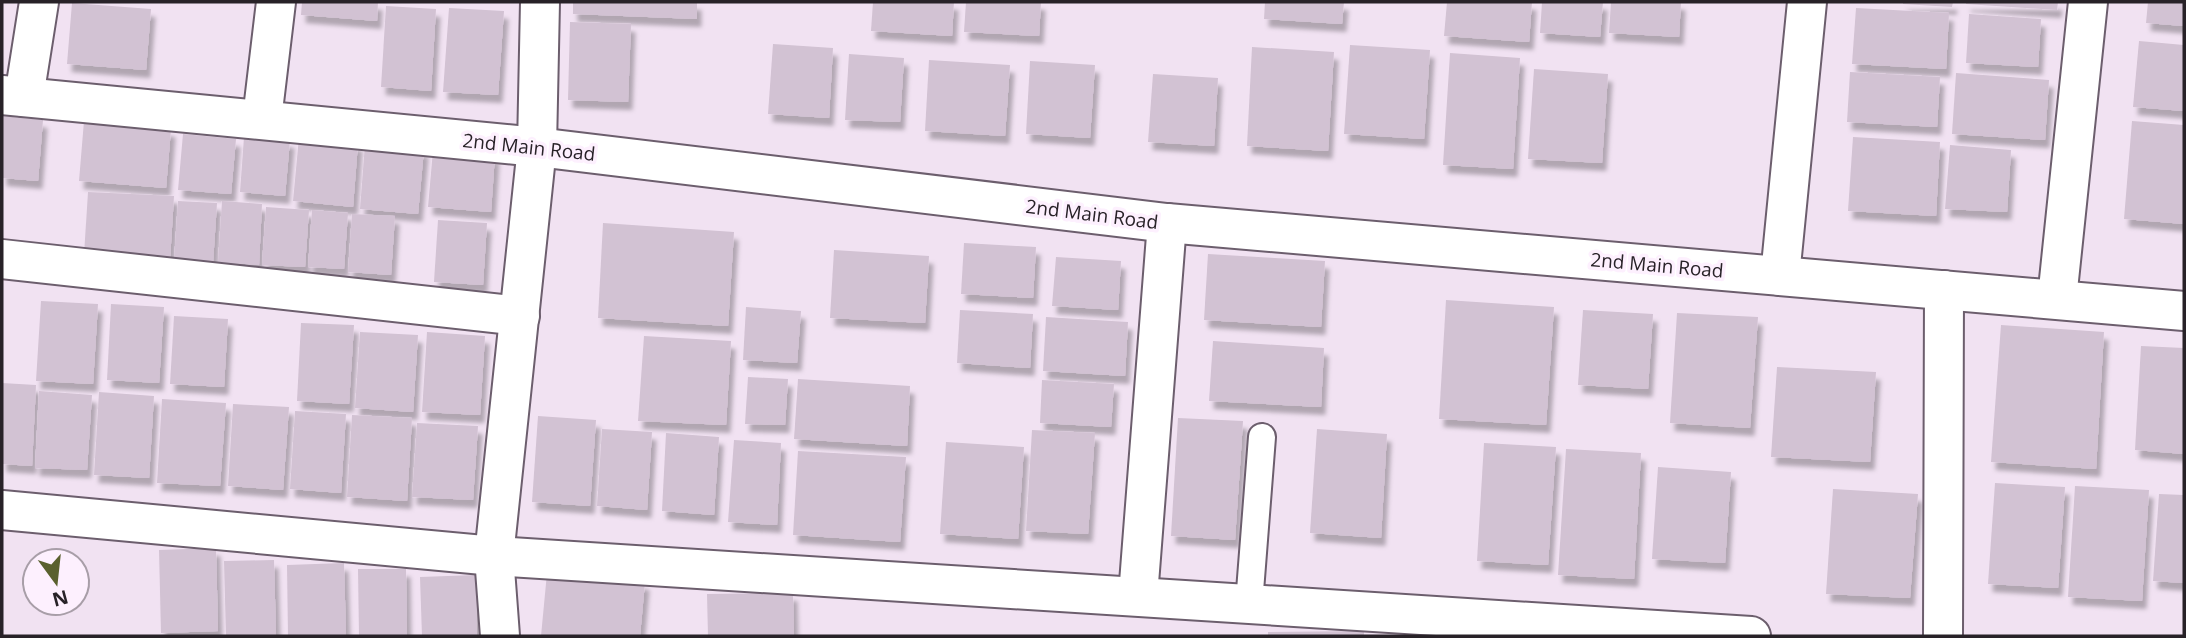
<svg xmlns="http://www.w3.org/2000/svg" width="2186" height="638" viewBox="0 0 2186 638" font-family="'Open Sans',sans-serif">
	<style>
		.building { fill: #d2c2d3; filter: url(#shadow) }
		.lines { fill: none; stroke-linecap: round; stroke-linejoin: round }
		.lane-casing { stroke: #6c5e6d; stroke-width: 30 }
		.street-casing { stroke: #6c5e6d; stroke-width: 42 }
		.lane { stroke: #fff; stroke-width: 26 }
		.street { stroke: #fff; stroke-width: 38 }
		.labels { text-anchor: middle; dominant-baseline: central; stroke-width: 7; stroke-linejoin: round; paint-order: stroke }
		.street-label { font-size: 19px; fill: #282228; stroke: #fdf0fe }
	</style>
	<defs>
		<filter id="shadow"><feDropShadow dx="4.5" dy="8" stdDeviation="2" flood-color="#0004"/></filter>
	</defs>
	<rect width="100%" height="100%" fill="#f1e2f2"/>
	<g class="building">
		<polygon points="302,2 378,2 377,21 301,15"/>
		<polygon points="573,2 697,2 697,19 573,14"/>
		<polygon points="873,2 954,2 952,36 871,31"/>
		<polygon points="966,2 1041,2 1039,36 964,32"/>
		<polygon points="1265,2 1344,2 1342,24 1264,19"/>
		<polygon points="1447,2 1532,2 1529,42 1444,36"/>
		<polygon points="1542,2 1603,2 1600,37 1540,33"/>
		<polygon points="1611,2 1681,2 1679,37 1609,33"/>
		<polygon points="1903,2 1953,2 1952,7 1903,4"/>
		<polygon points="1966,2 2058,2 2057,10 1966,4"/>
		<polygon points="2148,2 2184,2 2184,26 2146,23"/>
		<polygon points="72,3 151,9 146,70 67,64"/>
		<polygon points="386,6 436,9 431,91 381,87"/>
		<polygon points="449,8 504,11 498,95 443,92"/>
		<polygon points="1856,8 1949,13 1946,69 1852,64"/>
		<polygon points="1969,14 2041,19 2038,67 1966,63"/>
		<polygon points="570,22 631,24 628,102 568,100"/>
		<polygon points="2139,41 2184,45 2184,111 2133,107"/>
		<polygon points="773,44 833,48 829,118 768,114"/>
		<polygon points="1350,45 1430,50 1424,139 1344,134"/>
		<polygon points="1252,47 1334,52 1328,151 1247,146"/>
		<polygon points="1450,53 1520,58 1513,169 1443,165"/>
		<polygon points="849,54 904,58 900,122 845,120"/>
		<polygon points="929,60 1010,65 1005,136 925,131"/>
		<polygon points="1030,61 1095,65 1090,138 1026,134"/>
		<polygon points="1534,69 1608,74 1602,163 1528,159"/>
		<polygon points="1850,72 1940,77 1937,127 1847,122"/>
		<polygon points="1956,73 2049,80 2045,140 1952,134"/>
		<polygon points="1153,74 1218,78 1214,146 1148,142"/>
		<polygon points="2,116 43,120 38,181 2,178"/>
		<polygon points="84,121 171,129 166,188 79,181"/>
		<polygon points="2132,121 2184,125 2184,224 2124,219"/>
		<polygon points="183,134 236,139 231,194 178,190"/>
		<polygon points="244,137 290,140 285,196 240,192"/>
		<polygon points="299,137 358,143 353,207 293,201"/>
		<polygon points="1853,137 1940,142 1936,216 1848,211"/>
		<polygon points="365,144 424,149 418,214 360,209"/>
		<polygon points="1950,145 2011,150 2007,212 1945,209"/>
		<polygon points="433,150 495,155 491,212 428,207"/>
		<polygon points="88,192 174,196 170,260 84,255"/>
		<polygon points="178,201 217,203 213,263 174,261"/>
		<polygon points="222,201 262,204 259,265 218,262"/>
		<polygon points="266,207 309,210 305,267 262,265"/>
		<polygon points="312,210 348,213 344,269 308,267"/>
		<polygon points="352,214 395,216 391,275 348,272"/>
		<polygon points="438,220 487,223 483,285 434,282"/>
		<polygon points="603,223 734,232 728,326 598,318"/>
		<polygon points="964,243 1036,247 1033,298 961,294"/>
		<polygon points="834,250 929,256 925,323 830,318"/>
		<polygon points="1208,254 1325,261 1321,327 1204,320"/>
		<polygon points="1056,257 1121,261 1118,310 1052,306"/>
		<polygon points="1446,300 1554,307 1546,425 1439,419"/>
		<polygon points="41,301 98,304 93,384 36,381"/>
		<polygon points="111,304 164,307 159,383 107,380"/>
		<polygon points="746,307 801,311 797,363 743,360"/>
		<polygon points="960,310 1033,314 1030,368 957,363"/>
		<polygon points="1583,310 1653,314 1648,389 1578,385"/>
		<polygon points="1677,313 1758,317 1750,428 1670,423"/>
		<polygon points="174,316 228,319 224,387 170,384"/>
		<polygon points="1046,317 1128,322 1125,376 1043,371"/>
		<polygon points="301,323 354,325 349,404 297,401"/>
		<polygon points="2001,325 2104,332 2096,469 1991,462"/>
		<polygon points="360,332 418,335 413,412 355,408"/>
		<polygon points="427,332 485,336 480,415 422,412"/>
		<polygon points="644,336 731,341 726,425 638,421"/>
		<polygon points="1213,341 1324,348 1321,407 1209,401"/>
		<polygon points="2141,346 2184,348 2184,454 2135,450"/>
		<polygon points="1777,367 1876,372 1870,462 1771,457"/>
		<polygon points="748,377 788,379 785,425 745,424"/>
		<polygon points="798,379 910,386 907,446 794,439"/>
		<polygon points="1042,380 1114,384 1111,427 1040,423"/>
		<polygon points="2,383 36,385 32,466 2,464"/>
		<polygon points="39,391 92,395 87,470 35,468"/>
		<polygon points="99,392 154,396 149,478 94,475"/>
		<polygon points="162,399 226,403 220,486 157,483"/>
		<polygon points="233,404 289,407 283,490 228,486"/>
		<polygon points="295,411 346,414 341,493 290,489"/>
		<polygon points="352,415 412,418 407,501 347,497"/>
		<polygon points="538,416 596,420 590,506 532,502"/>
		<polygon points="1178,418 1243,421 1235,540 1171,536"/>
		<polygon points="417,423 478,426 473,500 412,497"/>
		<polygon points="602,429 652,432 647,510 597,506"/>
		<polygon points="1317,429 1387,434 1381,538 1310,533"/>
		<polygon points="1032,430 1095,433 1088,534 1026,531"/>
		<polygon points="666,433 719,437 714,515 662,511"/>
		<polygon points="734,440 781,443 777,525 728,522"/>
		<polygon points="946,442 1024,447 1018,539 940,534"/>
		<polygon points="1484,443 1556,447 1548,565 1477,561"/>
		<polygon points="1566,449 1641,453 1634,579 1558,575"/>
		<polygon points="798,451 906,457 900,542 793,535"/>
		<polygon points="1658,467 1731,472 1725,563 1652,559"/>
		<polygon points="1995,483 2065,487 2058,588 1988,584"/>
		<polygon points="2075,486 2149,490 2142,601 2068,597"/>
		<polygon points="1833,489 1918,494 1910,598 1826,594"/>
		<polygon points="2159,494 2184,495 2184,583 2153,581"/>
		<polygon points="216,548 218,631 161,633 159,550"/>
		<polygon points="274,560 276,636 226,636 224,561"/>
		<polygon points="344,563 346,636 288,636 287,565"/>
		<polygon points="358,569 406,569 407,636 359,636"/>
		<polygon points="547,573 645,582 640,636 541,636"/>
		<polygon points="476,575 477,636 422,636 420,577"/>
		<polygon points="793,593 794,636 708,636 707,594"/>
		<polygon points="1364,631 1364,636 1268,636 1268,632"/>
	</g>
	<g class="lines">
		<defs>
			<polyline id="lane" points="1249,604 1262,437"/>
			<g id="street">
				<polyline points="2,95 537,147 1167,223 2184,311"/>
				<polyline points="24,97 39,2"/>
				<polyline points="262,119 276,2"/>
				<polyline points="2,259 520,316"/>
				<polyline points="1780,276 1807,2"/>
				<polyline points="2057,299 2088,2"/>
				<polyline points="2,510 494,556 1751,636"/>
				<polyline points="1138,596 1167,223"/>
				<polyline points="500,636 494,556 537,147 540,2"/>
				<polyline points="1943,636 1944,290"/>
			</g>
		</defs>
		<use href="#lane" class="lane-casing"/>
		<use href="#street" class="street-casing"/>
		<use href="#lane" class="lane"/>
		<use href="#street" class="street"/>
	</g>
	<g class="labels">
		<g class="street-label">
			<text transform="translate(529 147) rotate(6)">2nd Main Road</text>
			<text transform="translate(1092 214) rotate(7)">2nd Main Road</text>
			<text transform="translate(1657 265) rotate(5)">2nd Main Road</text>
		</g>
	</g>
	<rect width="2186" height="638" fill="none" stroke="#282228" stroke-width="7"/>
	<g transform="translate(56 582) rotate(165)"><circle r="33" fill="#fdf0fe" stroke="#a89ea8" stroke-width="2"/>
	<path d="M0-5L12 26L0 18L-12 26Z" fill="#5a602e"/>
	<text y="-10" font-size="19" font-weight="bold" text-anchor="middle" fill="#282228">N</text>
	</g>
</svg>
